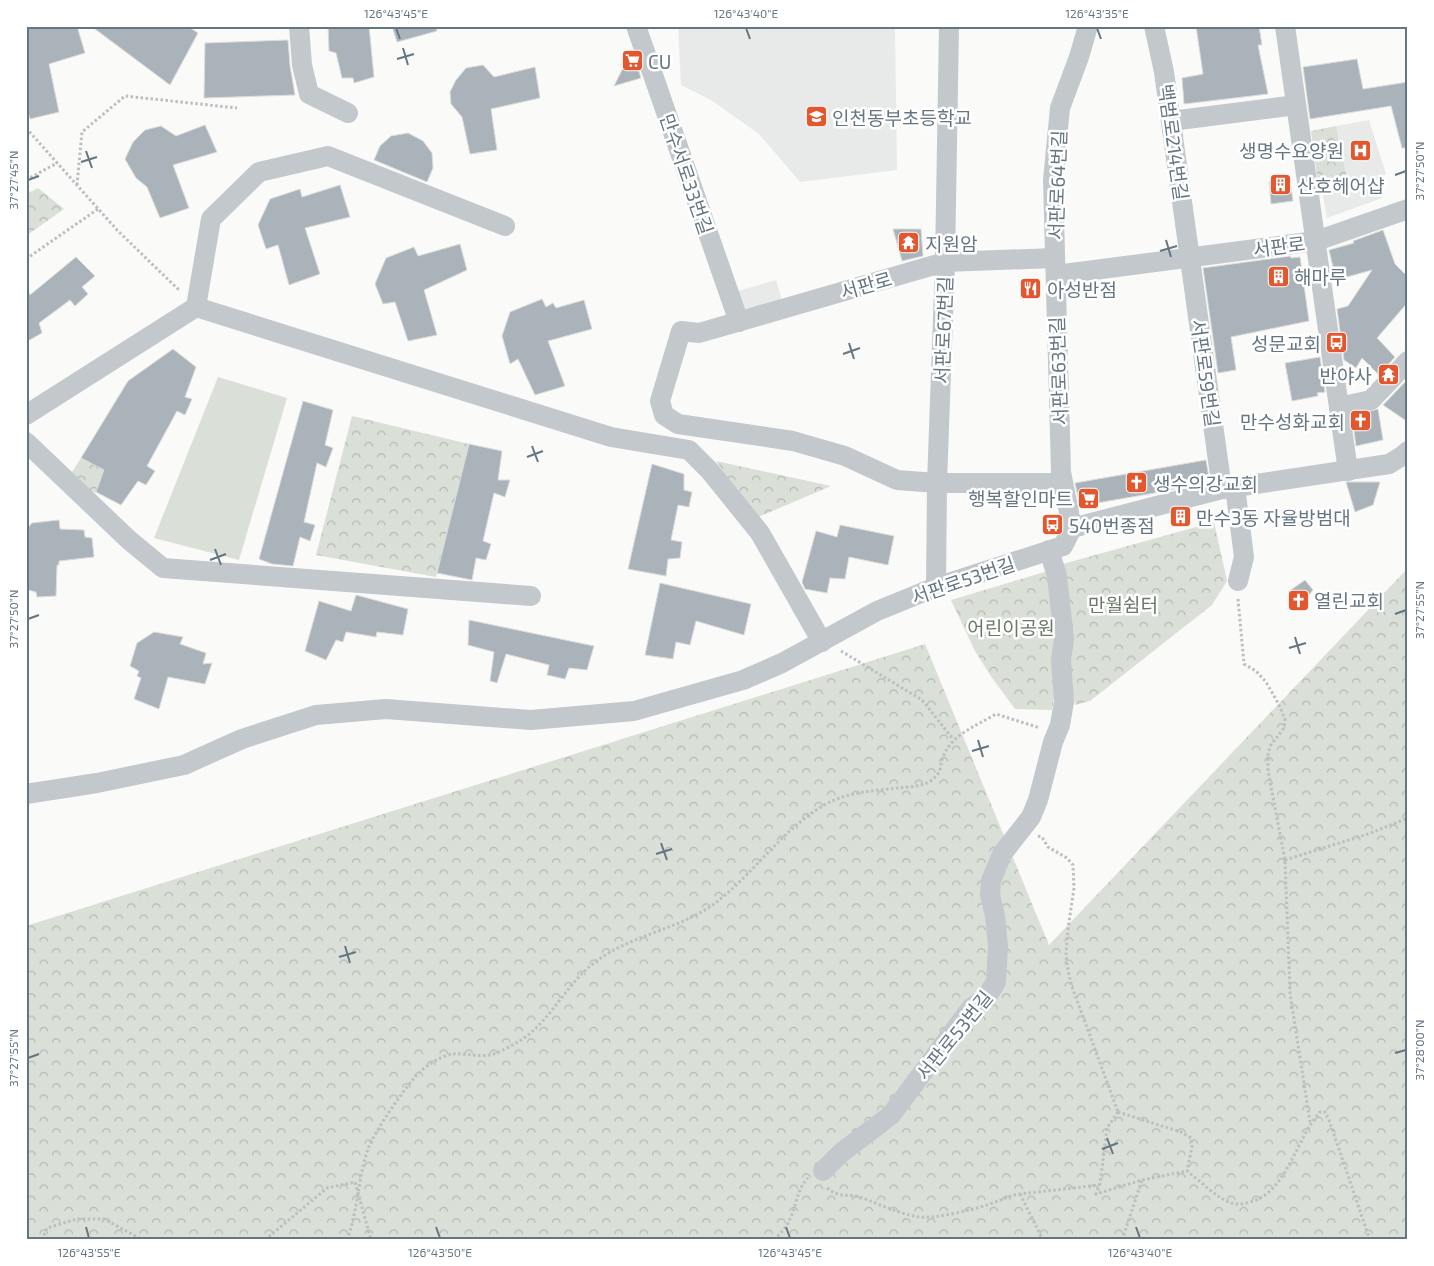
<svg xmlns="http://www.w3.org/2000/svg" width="1434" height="1266" viewBox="0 0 1434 1266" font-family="'Exo 2','Noto Sans KR',sans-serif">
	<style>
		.built { fill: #e8e9e9 }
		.grass { fill: #dadfd7 }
		.forest { fill: url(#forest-crowns) }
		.building { fill: #aab3b9; stroke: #dcdcda }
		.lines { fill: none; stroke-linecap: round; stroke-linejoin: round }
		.path { stroke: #bbbfc2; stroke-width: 3; stroke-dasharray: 2.5 2.5; stroke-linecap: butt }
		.minor { stroke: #c3c8cc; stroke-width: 20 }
		.ticks { fill: none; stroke: #657683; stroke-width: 2 }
		.labels { text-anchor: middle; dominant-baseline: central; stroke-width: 5; stroke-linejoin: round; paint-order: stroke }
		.poi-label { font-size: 19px; fill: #657683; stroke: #fff; text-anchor: start }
		.street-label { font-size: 19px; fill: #657683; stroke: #fff }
		.park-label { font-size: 19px; fill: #687a64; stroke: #fff }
		.neatline { fill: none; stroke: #657683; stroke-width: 2 }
		.ticks-label { font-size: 12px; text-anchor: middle; fill: #657683 }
	</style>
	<defs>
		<pattern id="forest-crowns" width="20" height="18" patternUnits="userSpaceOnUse" patternTransform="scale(1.25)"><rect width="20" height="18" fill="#dadfd7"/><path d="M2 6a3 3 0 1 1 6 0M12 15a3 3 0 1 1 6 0" fill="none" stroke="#b4b9b4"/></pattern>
	</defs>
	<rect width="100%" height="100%" fill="#fafaf8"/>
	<g class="built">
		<polygon points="678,26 895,26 897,170 800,182 759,134 711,100 681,85"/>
		<polygon points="1369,120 1386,174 1377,180 1382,198 1327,218 1322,191 1318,185 1347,176 1336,126"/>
		<polygon points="776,280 782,300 744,310 738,291"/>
	</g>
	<polygon class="grass" points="218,377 287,398 239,560 154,538"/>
	<g class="forest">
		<polygon points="1336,126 1347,177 1318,185 1311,131"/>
		<polygon points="38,188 64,209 26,236 26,194"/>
		<polygon points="352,416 469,444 436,577 316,555"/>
		<polygon points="81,458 104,470 96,493 67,480"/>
		<polygon points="716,461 831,486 756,518"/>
		<polygon points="1214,522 1227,581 1212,605 1090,701 1075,705 1069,675 1063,564"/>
		<polygon points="1408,568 1408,1240 26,1240 26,926 925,644 1049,945"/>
		<polygon points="1048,571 1055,635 1053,647 1054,697 1052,710 1015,709 990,675 975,651 951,600"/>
	</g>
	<g class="building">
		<polygon points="26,26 77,26 85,53 49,64 59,112 30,119 26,106"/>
		<polygon points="91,26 187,26 198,33 170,85"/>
		<polygon points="328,26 369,26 374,77 354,83 353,78 342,78 336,53 329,51"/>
		<polygon points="392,26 436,26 437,31 397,42"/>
		<polygon points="1196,26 1259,26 1262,45 1258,45 1268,94 1184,104 1182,78 1203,74"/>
		<polygon points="288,40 290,66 295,95 204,98 205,43"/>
		<polygon points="632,50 641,78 614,86"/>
		<polygon points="1357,59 1363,89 1408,82 1408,148 1402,148 1391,106 1310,119 1303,67"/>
		<polygon points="483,65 494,77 535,67 540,98 491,109 497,150 470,154 462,117 451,104 450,92 456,80 466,68"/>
		<polygon points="205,125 217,152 173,165 189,208 160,218 147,187 136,178 125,159 133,142 145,130 161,126 176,136"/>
		<polygon points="408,133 423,141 432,153 433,168 427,182 374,160 380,146 391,136"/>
		<polygon points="1290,180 1293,201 1271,204 1269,182"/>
		<polygon points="340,185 350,217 305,228 320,274 289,285 278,245 266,249 258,225 270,199 300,189 302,197"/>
		<polygon points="893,229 921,229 923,256 902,261"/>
		<polygon points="1383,230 1395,264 1408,277 1408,302 1377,338 1395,357 1379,375 1362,358 1356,368 1344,360 1337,309 1348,306 1372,270 1336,280 1329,250 1354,243 1353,241"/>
		<polygon points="460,244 467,270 424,290 437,335 408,341 395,302 383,304 375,284 386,258 414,247 418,256"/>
		<polygon points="1290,256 1291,258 1300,257 1309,321 1231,337 1236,370 1218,373 1203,268"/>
		<polygon points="76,257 95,276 82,287 88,294 75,306 70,300 39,323 42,333 26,342 26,294 29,293 30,295"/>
		<polygon points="542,299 546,307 553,303 556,308 584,300 592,329 548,341 565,386 535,395 518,359 510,364 502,336 510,312"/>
		<polygon points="173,349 196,367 185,397 192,399 185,415 177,411 147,466 155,471 146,485 138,481 121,505 96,492 104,470 81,458 128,381"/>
		<polygon points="1320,357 1325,392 1317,393 1318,396 1292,401 1285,363"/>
		<polygon points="1408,379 1408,422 1383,405"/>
		<polygon points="303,401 333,410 325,445 333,448 326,467 317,463 304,522 315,525 310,541 300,537 293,566 272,564 259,559"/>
		<polygon points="1378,409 1383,440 1356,446 1352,416"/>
		<polygon points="469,444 502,451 498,480 510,480 505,497 494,493 483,541 491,544 486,560 476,558 472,580 437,573"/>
		<polygon points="1206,460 1209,478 1204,481 1181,485 1182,487 1166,491 1080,506 1075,483"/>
		<polygon points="652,464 684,474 684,490 692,492 689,507 678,505 671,540 682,542 680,558 668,559 666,576 628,569"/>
		<polygon points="1346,482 1380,482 1373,505 1355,512"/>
		<polygon points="1186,510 1189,521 1173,526 1171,515"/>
		<polygon points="59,520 60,529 84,530 85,537 92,538 94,557 59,561 59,565 57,565 56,596 37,597 36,592 28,590 26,530 32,523"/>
		<polygon points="840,525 894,536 888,565 849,557 845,579 830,578 827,593 805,589 802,582 816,531 837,537"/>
		<polygon points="1305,580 1313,590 1297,609 1288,592"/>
		<polygon points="660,583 751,604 744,635 696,621 690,645 676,642 673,659 645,655"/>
		<polygon points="356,595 408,609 403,635 377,632 376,637 346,632 343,642 336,640 326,660 305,651 319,601 351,611"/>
		<polygon points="469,620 594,646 587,670 569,668 565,679 547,675 549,665 506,654 497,683 490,681 494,652 468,645"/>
		<polygon points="154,632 183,637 180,644 206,653 203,664 212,663 205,684 168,677 159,709 134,699 141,678 137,676 139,671 130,666 137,643"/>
	</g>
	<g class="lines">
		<g class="path">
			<polyline points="26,128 117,230 180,291"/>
			<polyline points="26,180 57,163"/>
			<polyline points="77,185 82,132 125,96 237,108"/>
			<polyline points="26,259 98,209"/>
			<polyline points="1238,599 1244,664 1256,671 1266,682 1278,703 1285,719 1284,728 1270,746 1268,755 1268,771 1285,860 1290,993 1310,1122"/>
			<polyline points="841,651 922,700 953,739"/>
			<polyline points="1038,836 1042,837 1048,847 1067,858 1073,865 1074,888 1068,929 1066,953 1067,965 1071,984 1118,1112"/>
			<polyline points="1285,860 1368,834 1408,818"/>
			<path d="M1118,1112L1107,1128L1100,1184L1096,1194L1142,1180L1187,1171C1200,1181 1217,1198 1231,1203C1238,1205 1244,1204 1250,1202C1287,1193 1296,1138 1320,1112H1325L1329,1120L1370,1240"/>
			<polyline points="1118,1112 1181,1132 1191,1138 1192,1147 1187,1171"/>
			<path d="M827,1188C840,1199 849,1193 863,1198C881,1205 900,1214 919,1217C935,1219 971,1210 987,1205C999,1201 1008,1196 1020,1194L1099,1185"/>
			<polyline points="1020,1194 1043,1240"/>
			<polyline points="42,1240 47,1228 77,1219 104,1219 143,1240"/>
			<polyline points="265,1240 327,1188 355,1182 371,1240"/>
			<path d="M347,1240C358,1210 358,1178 368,1149C374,1132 407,1084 420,1072C428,1064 442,1056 452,1054C464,1053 477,1057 489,1055C498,1054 510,1046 518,1042C549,1024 565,985 594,963C629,935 678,930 714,904C753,875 784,827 826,804C848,792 872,791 897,788C907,787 919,787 929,782C933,780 937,775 940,771C943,737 971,729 996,714L1040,728"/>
			<path d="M774,1240C780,1234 786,1228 789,1221C797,1206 796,1190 808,1178"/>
			<polyline points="1122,1240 1142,1180"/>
		</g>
		<g class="minor">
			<polyline points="299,26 302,65 309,94 348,113"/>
			<polyline points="636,26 739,322"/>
			<polyline points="1154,26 1164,72 1222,489"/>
			<polyline points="1285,26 1348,471"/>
			<polyline points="1171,121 1296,105"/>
			<polyline points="1055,258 945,262 699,333 681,331 660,401 664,415 678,424 793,441 845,456 897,480 937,483 1063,483"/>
			<polyline points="1056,275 1316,241 1408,209"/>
			<polyline points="196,307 211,219 259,172 328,156 505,226"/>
			<polyline points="1339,407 1371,400 1408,361"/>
			<polyline points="26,415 196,307 611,437 689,450 710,471 760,533 822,642"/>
			<polyline points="26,442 129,540 163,568 531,596"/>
			<polyline points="1235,487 1244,557 1238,581"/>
			<polyline points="1072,528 1061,472 1053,180 1060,108 1079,57 1088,26"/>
			<polyline points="936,587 937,483 945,262 949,26"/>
			<polyline points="26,794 97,783 184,765 242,739 316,715 386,709 531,720 634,711 743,680 782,663 877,611 936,587 1063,546 1072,528 1222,489 1389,464 1402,456 1408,451"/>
			<polyline points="823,1171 841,1153 891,1115 971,1008 985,999 996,982 998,946 995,916 990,895 991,881 1002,854 1031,817 1038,800 1053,742 1060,725 1064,702 1061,660 1064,639 1057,576 1049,550"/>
		</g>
	</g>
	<path class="ticks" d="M396,28L400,39M746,28L750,39M1097,28L1101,39M403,48L408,65M397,59L414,54M86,151L92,168M81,162L97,157M1395,175L1406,171M28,180L39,176M1166,240L1171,257M1160,251L1177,246M849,343L854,359M843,354L860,348M532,446L538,462M527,457L543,451M215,549L221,565M210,560L226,554M1395,614L1406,610M28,619L39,615M1295,637L1300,654M1289,648L1306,643M978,740L983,757M972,751L989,746M661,843L667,860M656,854L672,849M345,946L350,963M339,957L356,952M1395,1053L1406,1050M28,1058L39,1054M1107,1138L1113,1154M1102,1149L1118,1143M86,1227L89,1238M436,1227L440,1238M786,1227L790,1238M1136,1227L1140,1238"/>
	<defs>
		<symbol id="supermarket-square" viewBox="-11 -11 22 22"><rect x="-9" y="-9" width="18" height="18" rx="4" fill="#e4572e" stroke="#fff"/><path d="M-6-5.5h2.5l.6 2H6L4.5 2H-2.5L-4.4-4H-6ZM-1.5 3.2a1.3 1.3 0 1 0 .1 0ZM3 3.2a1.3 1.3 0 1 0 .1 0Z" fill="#fff"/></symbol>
		<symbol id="school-square" viewBox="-11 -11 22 22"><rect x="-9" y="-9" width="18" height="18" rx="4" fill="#e4572e" stroke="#fff"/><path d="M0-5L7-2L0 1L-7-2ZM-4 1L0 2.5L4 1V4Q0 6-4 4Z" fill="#fff"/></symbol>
		<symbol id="hospital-square" viewBox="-11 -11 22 22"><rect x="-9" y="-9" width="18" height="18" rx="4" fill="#e4572e" stroke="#fff"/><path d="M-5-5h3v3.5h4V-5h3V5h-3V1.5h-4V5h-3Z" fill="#fff"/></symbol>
		<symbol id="building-square" viewBox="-11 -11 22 22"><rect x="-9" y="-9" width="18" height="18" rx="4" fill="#e4572e" stroke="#fff"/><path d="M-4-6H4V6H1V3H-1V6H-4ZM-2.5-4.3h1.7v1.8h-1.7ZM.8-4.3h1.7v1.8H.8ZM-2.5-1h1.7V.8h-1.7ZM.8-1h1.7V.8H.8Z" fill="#fff"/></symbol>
		<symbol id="temple-square" viewBox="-11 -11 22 22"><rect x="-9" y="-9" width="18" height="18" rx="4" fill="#e4572e" stroke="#fff"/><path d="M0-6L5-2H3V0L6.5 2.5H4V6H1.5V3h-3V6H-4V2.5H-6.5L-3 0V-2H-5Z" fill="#fff"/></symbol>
		<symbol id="restaurant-square" viewBox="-11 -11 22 22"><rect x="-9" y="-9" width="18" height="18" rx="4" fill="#e4572e" stroke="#fff"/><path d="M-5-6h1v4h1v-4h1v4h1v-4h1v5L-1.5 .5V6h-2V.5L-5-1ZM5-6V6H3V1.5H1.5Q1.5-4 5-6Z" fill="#fff"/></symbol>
		<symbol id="bus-square" viewBox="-11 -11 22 22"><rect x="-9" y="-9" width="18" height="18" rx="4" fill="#e4572e" stroke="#fff"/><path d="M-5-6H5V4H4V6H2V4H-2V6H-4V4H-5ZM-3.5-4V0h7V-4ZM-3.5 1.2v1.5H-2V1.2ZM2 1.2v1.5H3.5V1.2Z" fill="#fff"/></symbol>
		<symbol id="church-square" viewBox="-11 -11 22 22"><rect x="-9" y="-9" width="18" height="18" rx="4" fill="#e4572e" stroke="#fff"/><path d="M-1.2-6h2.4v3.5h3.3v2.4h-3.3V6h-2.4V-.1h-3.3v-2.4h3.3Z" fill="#fff"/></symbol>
	</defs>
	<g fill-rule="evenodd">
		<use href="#supermarket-square" x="620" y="48" width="25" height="25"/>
		<use href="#school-square" x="804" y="104" width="25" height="25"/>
		<use href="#hospital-square" x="1348" y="138" width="25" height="25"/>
		<use href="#building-square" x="1268" y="172" width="25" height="25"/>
		<use href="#temple-square" x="896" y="230" width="25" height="25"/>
		<use href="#building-square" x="1266" y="264" width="25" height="25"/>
		<use href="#restaurant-square" x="1018" y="276" width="25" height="25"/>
		<use href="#bus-square" x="1324" y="330" width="25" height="25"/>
		<use href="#temple-square" x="1376" y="362" width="25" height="25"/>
		<use href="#church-square" x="1348" y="408" width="25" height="25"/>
		<use href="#church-square" x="1124" y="470" width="25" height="25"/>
		<use href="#supermarket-square" x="1076" y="486" width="25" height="25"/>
		<use href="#building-square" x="1168" y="504" width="25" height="25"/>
		<use href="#bus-square" x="1040" y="512" width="25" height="25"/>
		<use href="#church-square" x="1286" y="588" width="25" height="25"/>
	</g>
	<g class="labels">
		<g class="poi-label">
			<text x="648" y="61">CU</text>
			<text x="832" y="117">인천동부초등학교</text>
			<text x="1344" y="150" text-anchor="end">생명수요양원</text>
			<text x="1297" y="185">산호헤어샵</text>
			<text x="925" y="243">지원암</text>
			<text x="1294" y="276">해마루</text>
			<text x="1047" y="289">아성반점</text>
			<text x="1321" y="343" text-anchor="end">성문교회</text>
			<text x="1372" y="375" text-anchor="end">반야사</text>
			<text x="1345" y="421" text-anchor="end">만수성화교회</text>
			<text x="1153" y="483">생수의강교회</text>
			<text x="1073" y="498" text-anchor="end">행복할인마트</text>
			<text x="1196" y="517">만수3동 자율방범대</text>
			<text x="1069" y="525">540번종점</text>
			<text x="1314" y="600">열린교회</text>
		</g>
		<g class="street-label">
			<text transform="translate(1174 142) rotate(82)">백범로214번길</text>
			<text transform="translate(687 174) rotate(71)">만수서로33번길</text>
			<text transform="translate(1057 185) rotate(-88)">서판로64번길</text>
			<text transform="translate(1279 246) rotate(-7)">서판로</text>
			<text transform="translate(866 285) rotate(-16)">서판로</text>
			<text transform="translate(943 330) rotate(-88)">서판로67번길</text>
			<text transform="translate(1058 371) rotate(-92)">서판로63번길</text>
			<text transform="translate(1206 373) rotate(82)">서판로59번길</text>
			<text transform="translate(963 580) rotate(-19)">서판로53번길</text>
			<text transform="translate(954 1035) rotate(-51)">서판로53번길</text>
		</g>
		<g class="park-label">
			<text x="1123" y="604">만월쉼터</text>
			<text x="1011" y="627">어린이공원</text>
		</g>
	</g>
	<rect width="1434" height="1266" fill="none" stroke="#ffffff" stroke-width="55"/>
	<rect x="28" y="28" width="1378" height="1210" class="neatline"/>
	<g class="ticks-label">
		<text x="396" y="18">126°43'45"E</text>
		<text x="746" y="18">126°43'40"E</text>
		<text x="1097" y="18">126°43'35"E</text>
		<text transform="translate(1420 171) rotate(-90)" y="4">37°27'50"N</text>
		<text transform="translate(14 180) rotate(-90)" y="4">37°27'45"N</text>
		<text transform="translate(1420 610) rotate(-90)" y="4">37°27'55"N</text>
		<text transform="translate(14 619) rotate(-90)" y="4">37°27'50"N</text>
		<text transform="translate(1420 1050) rotate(-90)" y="4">37°28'00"N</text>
		<text transform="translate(14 1058) rotate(-90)" y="4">37°27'55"N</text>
		<text x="89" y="1257">126°43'55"E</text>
		<text x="440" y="1257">126°43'50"E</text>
		<text x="790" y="1257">126°43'45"E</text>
		<text x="1140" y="1257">126°43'40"E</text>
	</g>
</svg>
